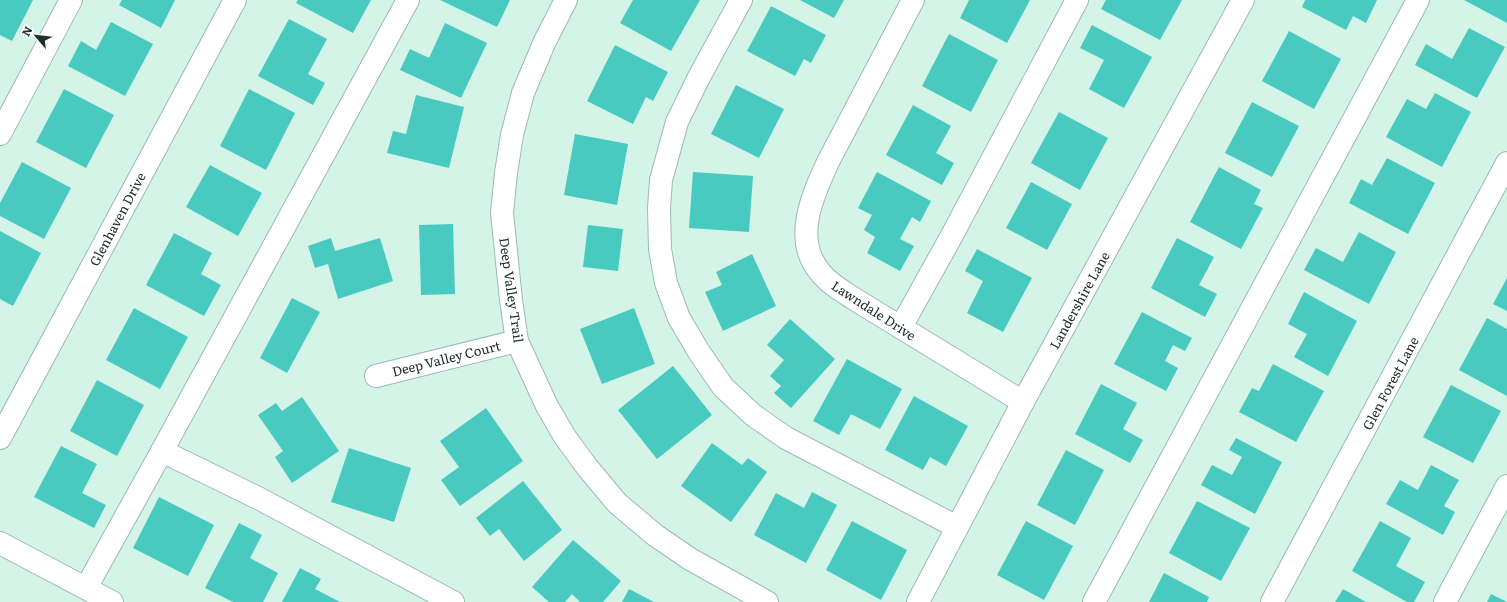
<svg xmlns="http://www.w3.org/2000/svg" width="1507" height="602" viewBox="0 0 1507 602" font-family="Literata,serif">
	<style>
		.building { fill: #48cac1 }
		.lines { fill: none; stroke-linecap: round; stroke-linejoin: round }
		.minor-casing { stroke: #9cbbaf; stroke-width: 24 }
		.minor { stroke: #fff; stroke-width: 22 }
		.labels { text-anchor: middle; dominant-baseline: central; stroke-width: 3; stroke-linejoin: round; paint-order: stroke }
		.street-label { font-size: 13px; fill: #202d28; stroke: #fff }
	</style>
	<rect width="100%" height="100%" fill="#d4f4e7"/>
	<g class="building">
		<polygon points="0,0 33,0 12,41 0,35"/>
		<polygon points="122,0 175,0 161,28 119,5"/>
		<polygon points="298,0 371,0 353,33 296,3"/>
		<polygon points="440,0 510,0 497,27"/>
		<polygon points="633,0 700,0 671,51 620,23"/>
		<polygon points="800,0 844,0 834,18"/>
		<polygon points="969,0 1030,0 1007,43 960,18"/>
		<polygon points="1106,0 1182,0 1160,40 1101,9"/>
		<polygon points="1305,0 1377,0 1366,23 1353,16 1346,30 1302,7"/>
		<polygon points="1464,0 1507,0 1507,23"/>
		<polygon points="771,6 826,35 811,63 804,59 795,76 747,51"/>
		<polygon points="289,19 327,39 308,74 325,83 313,105 258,76"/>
		<polygon points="111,22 153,44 125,96 68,66 81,41 96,50"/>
		<polygon points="445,23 487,43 461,98 400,70 410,49 429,58"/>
		<polygon points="1092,25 1152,57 1124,108 1089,89 1104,60 1080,48"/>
		<polygon points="1469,28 1505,47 1477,98 1415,65 1426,44 1452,59"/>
		<polygon points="1289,31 1341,59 1314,109 1262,81"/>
		<polygon points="949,34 998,60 971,112 922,86"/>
		<polygon points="615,45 668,72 653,101 646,97 633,124 587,101"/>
		<polygon points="736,85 784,109 759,158 711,134"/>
		<polygon points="64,89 114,115 86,168 36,142"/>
		<polygon points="249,89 295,113 266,170 220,146"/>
		<polygon points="1435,93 1471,112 1442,167 1386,137 1407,99 1426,109"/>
		<polygon points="416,95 464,107 449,168 387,153 393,131 406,134"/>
		<polygon points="1252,102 1299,126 1272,177 1225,153"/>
		<polygon points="913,105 951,126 936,153 954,163 942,185 886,155"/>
		<polygon points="1059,112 1108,138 1080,190 1031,163"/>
		<polygon points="575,134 628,144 617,205 564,195"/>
		<polygon points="1387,158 1435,183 1408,234 1349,203 1361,179 1372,185"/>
		<polygon points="22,162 71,188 44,239 0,216 0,203"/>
		<polygon points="210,165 262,193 238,236 186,207"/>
		<polygon points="1219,167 1261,190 1254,204 1263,208 1241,249 1190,222"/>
		<polygon points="693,172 753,176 749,232 689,228"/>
		<polygon points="877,172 931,201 920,222 912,217 900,239 914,246 900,271 867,253 875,237 864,230 872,215 858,208"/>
		<polygon points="1031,182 1072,204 1047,250 1006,228"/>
		<polygon points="453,224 455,294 421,295 419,225"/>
		<polygon points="588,225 623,229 618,271 583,267"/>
		<polygon points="0,231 41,253 13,306 0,299"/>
		<polygon points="1359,232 1396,252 1369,304 1304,270 1316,248 1343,262"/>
		<polygon points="174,233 212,253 201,274 221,285 204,316 146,285"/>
		<polygon points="331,238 335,251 380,238 393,281 338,299 328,264 315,268 308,246"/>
		<polygon points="1177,238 1214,257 1199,285 1217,294 1205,317 1151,288"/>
		<polygon points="977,249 1032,278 1003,332 967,313 983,281 965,271"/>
		<polygon points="752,254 776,306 723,331 705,292 722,285 716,272"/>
		<polygon points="1507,278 1507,311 1493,304"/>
		<polygon points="1304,292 1357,321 1328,376 1294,357 1307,334 1288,324"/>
		<polygon points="292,298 320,312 287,373 260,358"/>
		<polygon points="134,308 188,337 160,389 106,360"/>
		<polygon points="634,308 655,364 602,384 580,329"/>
		<polygon points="1142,312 1192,338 1185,351 1173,345 1165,361 1178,368 1166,391 1114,364"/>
		<polygon points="1487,318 1507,329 1507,396 1459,370"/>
		<polygon points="790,319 835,359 791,408 774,393 781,386 770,376 784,360 767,345"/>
		<polygon points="847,359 902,389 880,429 851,414 839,435 813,421"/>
		<polygon points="1273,364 1324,391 1296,442 1239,412 1252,388 1259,391"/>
		<polygon points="673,366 712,415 657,459 618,410"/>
		<polygon points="97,380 144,405 117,456 70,431"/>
		<polygon points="1101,384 1137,403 1123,429 1143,440 1130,463 1075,434"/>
		<polygon points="1451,385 1501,411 1473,463 1423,437"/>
		<polygon points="914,396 968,426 946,466 930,457 923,470 885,450"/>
		<polygon points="302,397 339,451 292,483 275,457 283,451 258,415 276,403 282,411"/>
		<polygon points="486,408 523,461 460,506 441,480 459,467 440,441"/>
		<polygon points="1236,438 1282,462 1255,514 1201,485 1212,465 1232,475 1242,457 1229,450"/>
		<polygon points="712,443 742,465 748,458 767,472 731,522 681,486"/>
		<polygon points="61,446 97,464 82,493 106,505 94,528 34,497"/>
		<polygon points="349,448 411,468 394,522 331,502"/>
		<polygon points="1066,450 1104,470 1075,525 1037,505"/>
		<polygon points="1431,465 1459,480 1444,506 1455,512 1443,535 1386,504 1400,480 1418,490"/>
		<polygon points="523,481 562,530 524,561 499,529 490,536 476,518"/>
		<polygon points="812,492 837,505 806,563 754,535 776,493 804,508"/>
		<polygon points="159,497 214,525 188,576 133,548"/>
		<polygon points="1197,501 1250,528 1221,581 1169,553"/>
		<polygon points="852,521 907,550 881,600 826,570"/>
		<polygon points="1026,521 1073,546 1044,600 997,575"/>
		<polygon points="1380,521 1411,538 1396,566 1425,582 1414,602 1407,602 1352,571"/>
		<polygon points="239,523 262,535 250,558 278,573 263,602 233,602 205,588"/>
		<polygon points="573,540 621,581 603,602 580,602 572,594 565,602 549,602 532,587"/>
		<polygon points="300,568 321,579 315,589 340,602 282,602"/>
		<polygon points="1164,573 1209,597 1207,602 1149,602"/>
		<polygon points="629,589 654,602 622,602"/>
		<polygon points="1343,589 1366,602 1335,602"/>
		<polygon points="1491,594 1507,602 1487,602"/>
	</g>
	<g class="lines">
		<defs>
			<g id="minor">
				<polyline points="566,0 545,41 523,93 512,135 506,173 502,213 511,300 517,341 547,406 565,437 587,467 617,503 655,535 690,559 767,602"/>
				<polyline points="741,0 698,79 677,122 661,180 659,208 660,249 666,283 679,318 699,352 723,387 753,415 786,438 957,527"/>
				<path d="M913,0L829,160C813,194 792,239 820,272C829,284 844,292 856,300L1023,402"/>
				<polyline points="0,134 71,0"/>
				<polyline points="901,327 951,237 1077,0"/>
				<polyline points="376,376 517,341"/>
				<polyline points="0,438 235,0"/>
				<polyline points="162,451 408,0"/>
				<polyline points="0,543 112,602"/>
				<polyline points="86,588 162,451 260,499 453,602"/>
				<polyline points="918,602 1023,402 1243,0"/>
				<polyline points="1094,602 1418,0"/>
				<polyline points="1272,602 1507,163"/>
				<polyline points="1445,602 1507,486"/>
			</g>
		</defs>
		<use href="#minor" class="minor-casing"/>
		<use href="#minor" class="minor"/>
	</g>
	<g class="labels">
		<g class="street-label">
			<text transform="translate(117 219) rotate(-62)">Glenhaven Drive</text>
			<text transform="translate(512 290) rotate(82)">Deep Valley Trail</text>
			<text transform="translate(1079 300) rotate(-61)">Landershire Lane</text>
			<text transform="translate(874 310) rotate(33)">Lawndale Drive</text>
			<text transform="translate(446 358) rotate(-14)">Deep Valley Court</text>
			<text transform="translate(1390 383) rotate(-62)">Glen Forest Lane</text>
		</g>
	</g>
	<g transform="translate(36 36) rotate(298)" stroke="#ffffff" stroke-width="3" paint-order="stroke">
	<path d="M0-3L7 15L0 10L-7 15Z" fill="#202d28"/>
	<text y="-6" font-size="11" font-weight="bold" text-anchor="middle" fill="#202d28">N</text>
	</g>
</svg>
